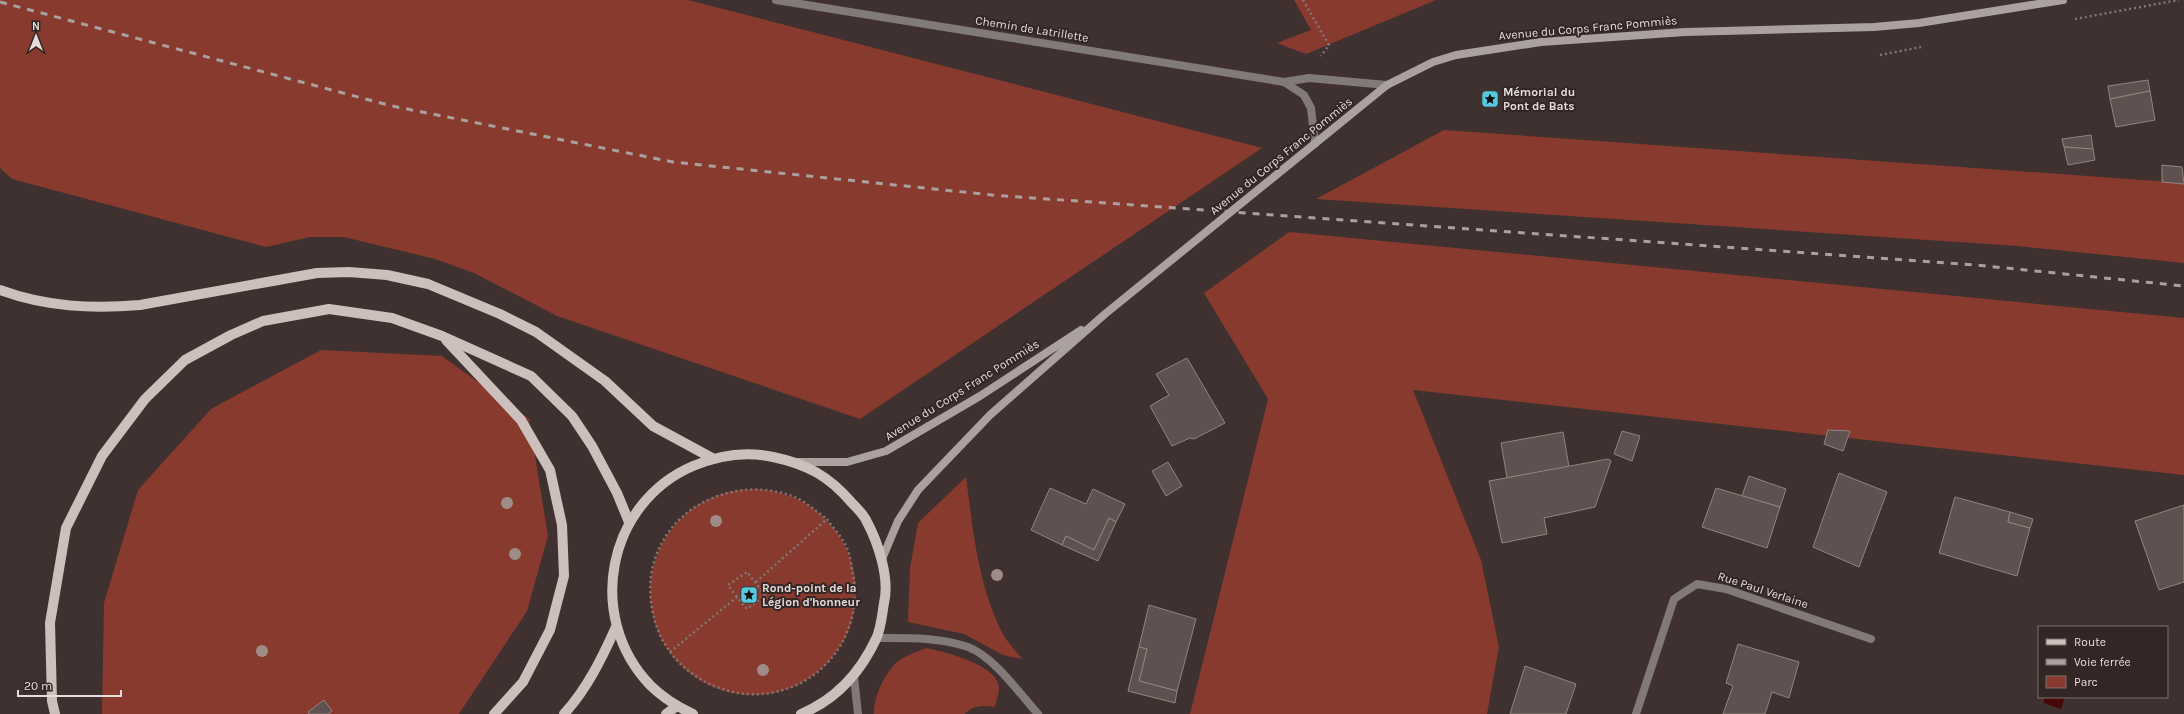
<svg xmlns="http://www.w3.org/2000/svg" width="2184" height="714" viewBox="0 0 2184 714" font-family="Karla,sans-serif">
	<style>
		.green { fill: #893a2f }
		.water { fill: #450804 }
		.building { fill: #5e514f; stroke: #938481 }
		.lines { fill: none; stroke-linecap: round; stroke-linejoin: round }
		.path { stroke: #827775; stroke-width: 2.5; stroke-dasharray: 2 3; stroke-linecap: butt }
		.minor { stroke: #817a79; stroke-width: 8 }
		.tertiary { stroke: #817a79; stroke-width: 8 }
		.secondary { stroke: #aba19f; stroke-width: 8 }
		.primary { stroke: #ccbfbc; stroke-width: 10 }
		.rail { stroke: #aaa19f; stroke-width: 3; stroke-dasharray: 7 7; stroke-linecap: butt }
		.tree { fill: #9f8c88 }
		.labels { text-anchor: middle; dominant-baseline: central; stroke-width: 4; stroke-linejoin: round; paint-order: stroke }
		.street-label { font-size: 12px; fill: #e5dddc; stroke: #332725 }
		.poi-label { font-size: 12px; font-weight: bold; fill: #e5dddc; stroke: #332725; text-anchor: start }
	</style>
	<rect width="100%" height="100%" fill="#3e312f"/>
	<g class="green">
		<polygon points="0,0 688,0 1262,148 860,419 557,316 474,273 435,259 344,237 310,237 266,247 12,179 0,168"/>
		<polygon points="1294,0 1436,0 1306,54 1277,43 1311,30"/>
		<polygon points="1444,130 2184,183 2184,263 2018,246 1316,199"/>
		<polygon points="1289,232 2184,318 2184,475 1413,390 1481,560 1499,647 1487,714 1190,714 1268,399 1204,293"/>
		<polygon points="321,350 442,356 529,419 548,536 527,611 459,714 102,714 104,603 138,490 211,409"/>
		<path d="M966,477C973,530 978,586 1003,634C1008,643 1016,651 1022,659L1003,655L964,634L908,622L910,568L918,523Z"/>
		<circle cx="753" cy="592" r="103"/>
		<path d="M926,648C944,652 998,664 999,688C999,694 996,701 995,707C985,705 972,705 965,714H874C873,698 885,673 897,662C904,656 917,652 926,648Z"/>
	</g>
	<polygon class="water" points="2044,697 2065,697 2061,709 2044,703"/>
	<g class="building">
		<polygon points="2148,80 2150,91 2110,99 2108,86"/>
		<polygon points="2150,91 2155,120 2116,127 2110,99"/>
		<polygon points="2091,135 2093,149 2064,147 2062,139"/>
		<polygon points="2064,147 2093,149 2095,160 2068,165"/>
		<polygon points="2162,165 2182,167 2184,184 2162,182"/>
		<polygon points="1187,358 1225,423 1194,439 1190,438 1172,446 1150,406 1169,395 1156,374"/>
		<polygon points="1828,430 1850,431 1843,451 1824,444"/>
		<polygon points="1622,431 1640,436 1632,461 1614,454"/>
		<polygon points="1563,432 1569,467 1507,478 1501,443"/>
		<polygon points="1608,459 1611,461 1595,507 1544,518 1547,534 1502,543 1489,481"/>
		<polygon points="1168,462 1182,486 1166,496 1152,471"/>
		<polygon points="1839,473 1887,492 1859,567 1813,547"/>
		<polygon points="1749,476 1786,489 1780,507 1742,496"/>
		<polygon points="1050,488 1086,504 1093,489 1125,504 1116,522 1109,518 1094,550 1066,536 1062,545 1031,530"/>
		<polygon points="1716,488 1780,507 1767,548 1702,527"/>
		<polygon points="1955,497 2010,512 2008,522 2030,528 2017,576 1939,553"/>
		<polygon points="2184,505 2184,582 2159,590 2135,521"/>
		<polygon points="2010,512 2033,519 2030,528 2008,522"/>
		<polygon points="1109,518 1116,522 1098,561 1062,545 1066,536 1094,550"/>
		<polygon points="1149,605 1196,619 1177,691 1139,681 1147,649 1139,647"/>
		<polygon points="1738,644 1799,662 1789,698 1772,692 1765,714 1723,714 1733,686 1726,683"/>
		<polygon points="1139,647 1147,649 1139,681 1177,691 1175,703 1128,691"/>
		<polygon points="1525,666 1576,684 1566,714 1510,714"/>
		<polygon points="324,700 332,711 328,714 309,714 308,712"/>
	</g>
	<g class="lines">
		<g class="path">
			<polyline points="1303,0 1329,45 1321,56"/>
			<polyline points="2075,19 2179,0"/>
			<polyline points="1880,55 1921,47"/>
			<path d="M756,582L827,519C833,528 843,538 847,548C850,555 851,563 852,570C864,621 835,675 783,690C735,705 679,679 659,633C649,607 646,578 658,551C680,498 746,476 797,498C807,503 817,512 827,519"/>
			<polyline points="670,652 737,597 747,609 765,595 747,572 728,585 737,597"/>
		</g>
		<g class="minor">
			<polyline points="776,0 1284,82 1309,78 1387,85"/>
			<polyline points="1284,82 1304,95 1311,108 1315,144"/>
			<polyline points="1636,714 1674,599 1697,584 1726,589 1871,639"/>
		</g>
		<g class="tertiary">
			<path d="M876,638C907,638 938,637 968,647C993,656 1020,694 1038,714"/>
			<polyline points="854,677 858,714"/>
		</g>
		<g class="secondary">
			<polyline points="798,462 847,462 886,451 980,396 1081,330"/>
			<polyline points="882,559 898,521 918,490 990,415 1105,314 1387,85 1433,62 1456,55 1541,42 1685,32 1874,27 1919,23 2063,0"/>
		</g>
		<g class="primary">
			<path d="M0,290C46,307 92,309 140,305L317,273L349,272L387,275L428,284L500,314L536,332L605,381L653,426L712,458"/>
			<polyline points="446,340 521,420 550,470 562,525 564,576 550,630 523,682 494,714"/>
			<polyline points="55,714 52,701 50,623 66,528 102,456 145,399 185,360 231,335 263,321 329,309 392,318 442,336 531,376 572,416 592,446 617,493 629,522"/>
			<path d="M564,714C587,689 602,658 616,627"/>
			<polyline points="666,714 677,706"/>
			<path d="M693,714C678,707 662,697 650,685C585,617 607,503 693,466C719,455 746,451 773,457C807,464 829,476 852,503C857,508 863,514 866,520C878,542 890,578 884,603C882,615 881,629 876,639C860,673 835,700 801,714"/>
		</g>
		<polyline class="rail" points="0,2 392,106 673,162 992,195 1976,265 2184,286"/>
	</g>
	<g class="tree">
		<circle cx="507" cy="503" r="6"/>
		<circle cx="716" cy="521" r="6"/>
		<circle cx="515" cy="554" r="6"/>
		<circle cx="997" cy="575" r="6"/>
		<circle cx="262" cy="651" r="6"/>
		<circle cx="763" cy="670" r="6"/>
	</g>
	<defs>
		<symbol id="sight-square" viewBox="-11 -11 22 22"><rect x="-9" y="-9" width="18" height="18" rx="4" fill="#54cade" stroke="#332725"/><path d="M0-6L1.8-2.2L6-1.7L2.9 1.2L3.7 5.4L0 3.3L-3.7 5.4L-2.9 1.2L-6-1.7L-1.8-2.2Z" fill="#111"/></symbol>
	</defs>
	<g fill-rule="evenodd">
		<use href="#sight-square" x="1480" y="89" width="20" height="20"/>
		<use href="#sight-square" x="739" y="585" width="20" height="20"/>
	</g>
	<g class="labels">
		<g class="street-label">
			<text transform="translate(1588 28) rotate(-5)">Avenue du Corps Franc Pommiès</text>
			<text transform="translate(1032 29) rotate(9)">Chemin de Latrillette</text>
			<text transform="translate(1281 156) rotate(-39)">Avenue du Corps Franc Pommiès</text>
			<text transform="translate(962 390) rotate(-32)">Avenue du Corps Franc Pommiès</text>
			<text transform="translate(1763 590) rotate(18)">Rue Paul Verlaine</text>
		</g>
		<g class="poi-label">
			<text x="1503" y="92">Mémorial du<tspan x="1503" dy="14">Pont de Bats</tspan></text>
			<text x="762" y="588">Rond-point de la<tspan x="762" dy="14">Légion d'honneur</tspan></text>
		</g>
	</g>
	<rect x="2038" y="626" width="130" height="72" fill="#332725" stroke="#7a706e"/>
	<rect x="2046" y="639" width="20" height="6" fill="#ccbfbc" stroke="#7a706e"/>
	<text x="2074" y="646" font-size="12" fill="#e5dddc">Route</text>
	<rect x="2046" y="659" width="20" height="6" fill="#aaa19f" stroke="#7a706e"/>
	<text x="2074" y="666" font-size="12" fill="#e5dddc">Voie ferrée</text>
	<rect x="2046" y="676" width="20" height="12" fill="#893a2f" stroke="#7a706e"/>
	<text x="2074" y="686" font-size="12" fill="#e5dddc">Parc</text>
	<g transform="translate(36 36)" stroke="#332725" stroke-width="3" paint-order="stroke">
	<path d="M0-3L7 15L0 10L-7 15Z" fill="#e5dddc"/>
	<text y="-6" font-size="11" font-weight="bold" text-anchor="middle" fill="#e5dddc">N</text>
	</g>
	<path d="M18 690v6h103v-6" fill="none" stroke="#e5dddc" stroke-width="2"/>
	<text x="24" y="690" font-size="12" fill="#e5dddc" stroke="#332725" stroke-width="3" paint-order="stroke">20 m</text>
</svg>
